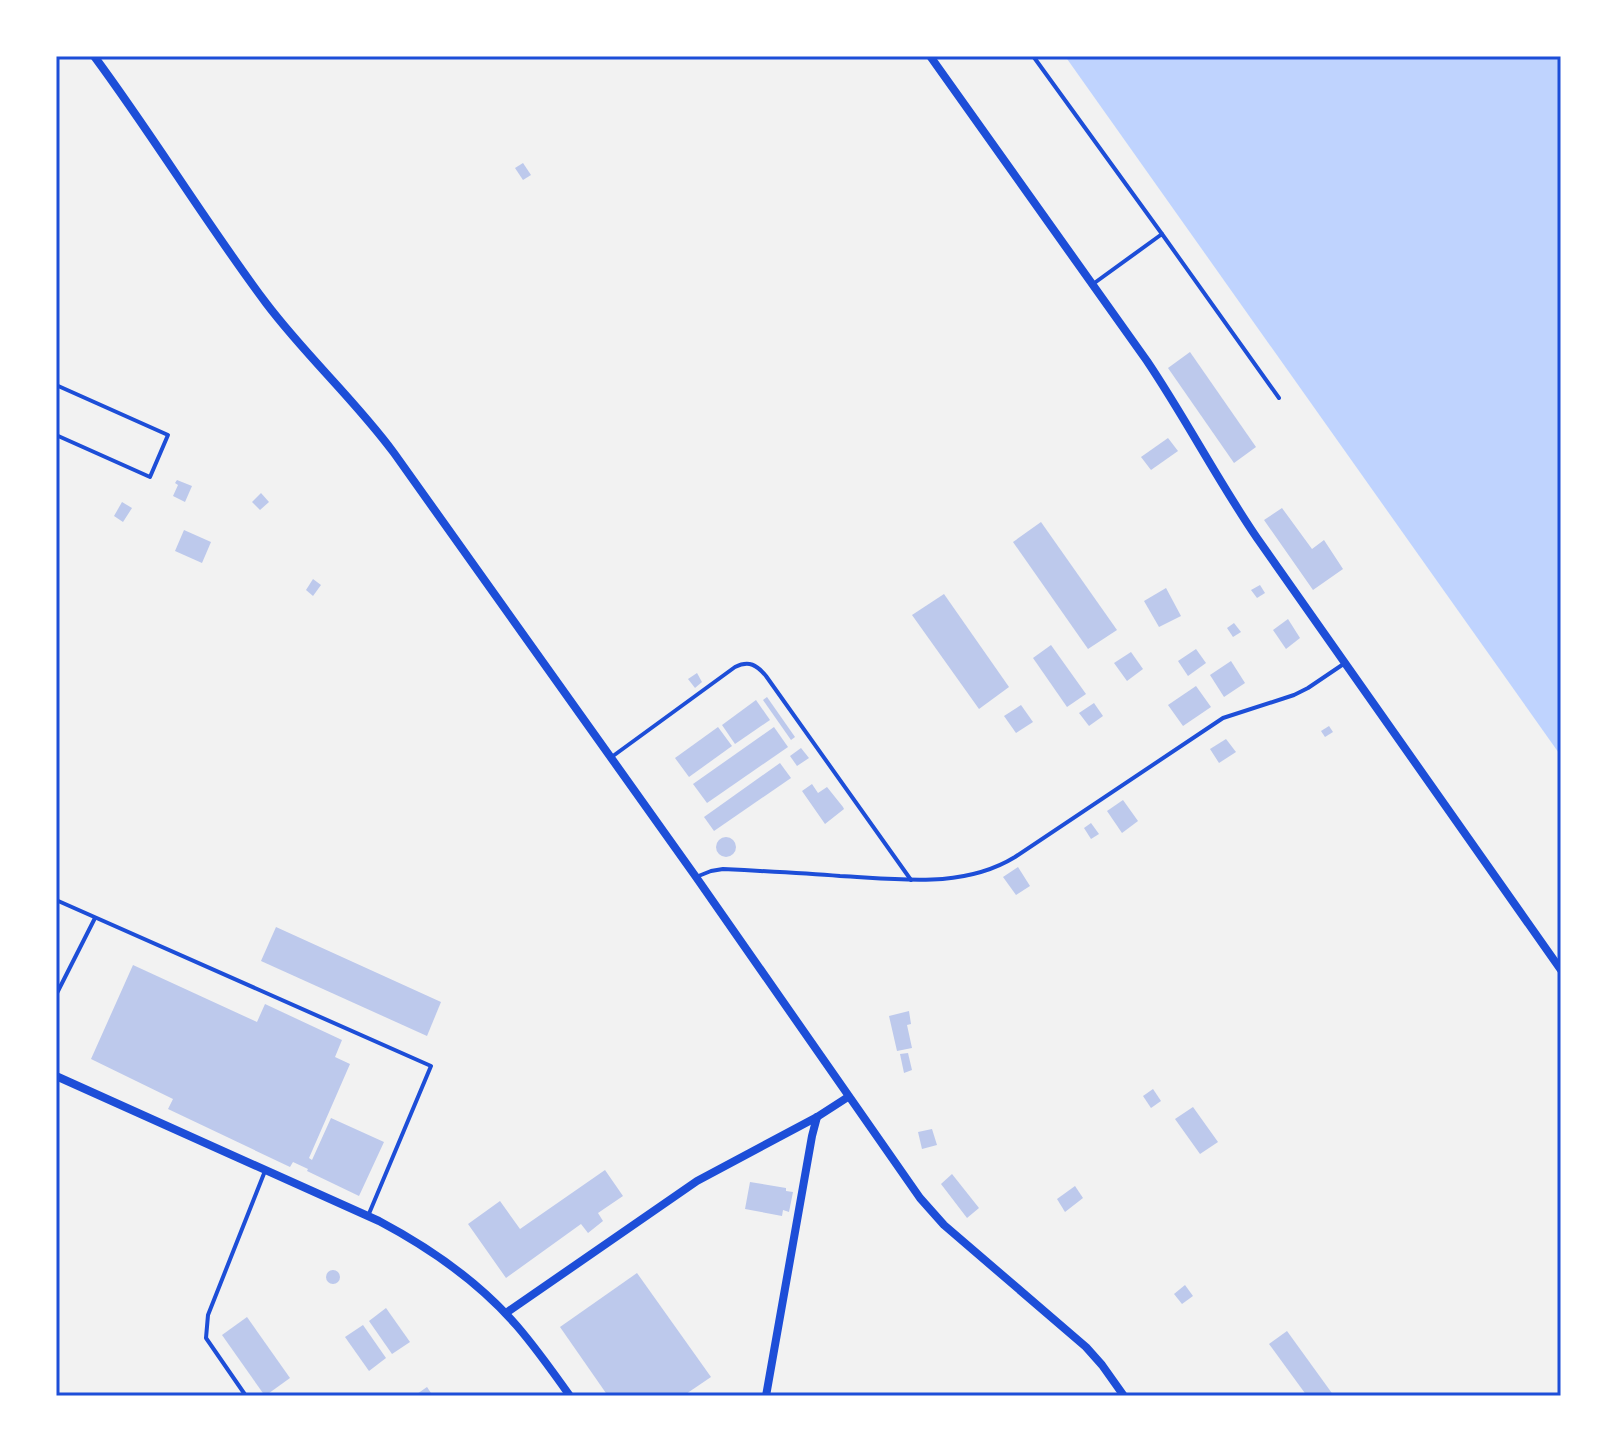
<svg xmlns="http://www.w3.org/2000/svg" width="1617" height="1452" viewBox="0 0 1617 1452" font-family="'Playfair Display',serif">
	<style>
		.water { fill: #bfd3fe }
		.building { fill: #bdc9ec }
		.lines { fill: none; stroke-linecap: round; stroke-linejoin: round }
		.service { stroke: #1d4ed8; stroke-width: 4 }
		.minor { stroke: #1d4ed8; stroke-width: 8 }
		.neatline { fill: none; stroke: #1d4ed8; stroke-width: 3 }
	</style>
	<rect width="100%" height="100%" fill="#f2f2f2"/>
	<polygon class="water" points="1065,56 1561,56 1561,756"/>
	<g class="building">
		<polygon points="523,163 531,175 523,180 515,168"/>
		<polygon points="1190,352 1256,447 1234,463 1168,368"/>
		<polygon points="1168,438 1178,451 1151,470 1141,457"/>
		<polygon points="177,480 192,486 185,502 173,496 178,485 175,483"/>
		<polygon points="261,493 269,502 260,510 252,502"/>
		<polygon points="122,502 132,508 123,522 114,516"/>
		<polygon points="1282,508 1312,549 1324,540 1343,569 1313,590 1264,520"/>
		<polygon points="1041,522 1117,630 1088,649 1013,542"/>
		<polygon points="184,530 211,542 202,563 175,551"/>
		<polygon points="313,579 321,585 313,596 306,590"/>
		<polygon points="1260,585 1265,593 1257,598 1251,590"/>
		<polygon points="1166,588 1181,616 1159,627 1144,601"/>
		<polygon points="944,594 1009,687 979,709 912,615"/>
		<polygon points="1288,619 1300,638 1286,649 1273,630"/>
		<polygon points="1234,623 1241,632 1233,637 1227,628"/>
		<polygon points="1051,645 1086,694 1067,707 1033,658"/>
		<polygon points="1196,649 1206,663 1188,676 1178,661"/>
		<polygon points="1131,652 1143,669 1127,681 1114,663"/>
		<polygon points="1231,661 1245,683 1224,697 1210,675"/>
		<polygon points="697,673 702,682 695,688 688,679"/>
		<polygon points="1196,686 1211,707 1183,726 1168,705"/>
		<polygon points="767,697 795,737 791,740 763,700"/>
		<polygon points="756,700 770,720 735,744 722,725"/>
		<polygon points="1094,703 1103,716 1089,726 1079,713"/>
		<polygon points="1021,705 1033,722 1016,733 1004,716"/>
		<polygon points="1329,726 1333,732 1325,737 1321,731"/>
		<polygon points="718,727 732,746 689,777 675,758"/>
		<polygon points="774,727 788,747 707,803 693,784"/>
		<polygon points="1226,739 1236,752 1219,763 1210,749"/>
		<polygon points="801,748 809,758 797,766 790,756"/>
		<polygon points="780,763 791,778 714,831 704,817"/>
		<polygon points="812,784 818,793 827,787 843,807 844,809 825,824 802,791"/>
		<polygon points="1123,800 1138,821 1122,833 1107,811"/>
		<polygon points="1091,823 1099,834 1091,839 1084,828"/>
		<circle cx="726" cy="847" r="10"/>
		<polygon points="1018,867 1030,886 1016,895 1003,877"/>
		<polygon points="276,927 441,1002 427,1036 261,961"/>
		<polygon points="133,965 257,1022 265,1004 342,1040 335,1057 350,1064 309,1158 312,1160 331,1118 384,1142 359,1196 307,1171 308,1169 293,1162 290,1167 168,1109 173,1099 91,1059"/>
		<polygon points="909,1011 911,1024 907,1025 912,1048 897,1051 889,1016"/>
		<polygon points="908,1053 912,1070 904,1073 900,1054"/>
		<polygon points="1153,1089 1161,1101 1151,1108 1143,1096"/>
		<polygon points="1193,1107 1218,1142 1200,1154 1175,1119"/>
		<polygon points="932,1129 937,1145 922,1149 918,1132"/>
		<polygon points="605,1170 623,1196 598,1213 603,1221 588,1233 581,1224 506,1278 468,1224 500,1201 520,1229"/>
		<polygon points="952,1174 979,1208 967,1218 941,1184"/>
		<polygon points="750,1182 786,1188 786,1191 793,1192 789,1212 783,1210 782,1216 745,1209"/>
		<polygon points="1075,1186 1083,1198 1065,1212 1057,1199"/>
		<circle cx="333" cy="1277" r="7"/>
		<polygon points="637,1273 711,1377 683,1396 608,1396 560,1327"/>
		<polygon points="1185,1285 1193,1296 1182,1304 1174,1294"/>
		<polygon points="386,1308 410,1342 392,1354 369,1321"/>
		<polygon points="247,1317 290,1378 265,1396 222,1335"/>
		<polygon points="363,1325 386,1358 369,1371 345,1337"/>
		<polygon points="1287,1331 1334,1396 1307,1396 1269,1344"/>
		<polygon points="427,1387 433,1396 414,1396"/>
	</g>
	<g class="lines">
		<g class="service">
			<polyline points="1033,56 1162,234"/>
			<polyline points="1093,284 1162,234 1279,398"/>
			<polyline points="56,385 168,435 150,477 56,435"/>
			<path d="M613,756L735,667C749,660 757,665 766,676L911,880"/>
			<path d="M696,877L711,871L723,869C762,871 801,873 840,876C899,879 963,889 1015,857L1223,718L1294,695L1308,688L1345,663"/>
			<polyline points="56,900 431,1066 368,1216"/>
			<polyline points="56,995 95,918"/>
			<polyline points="246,1396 206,1338 208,1315 265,1171"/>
		</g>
		<g class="minor">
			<path d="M94,56C154,137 206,223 266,303C306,356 355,400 394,453L696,877L920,1198L944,1225L1086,1347L1102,1365L1124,1396"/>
			<path d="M930,56L1147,361C1186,419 1218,481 1257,538L1561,970"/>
			<path d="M56,1076L379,1221C430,1248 479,1282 517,1326C536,1348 553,1372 570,1396"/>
			<polyline points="506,1313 697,1181 817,1117 848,1097"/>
			<polyline points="766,1396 812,1136 817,1117"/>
		</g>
	</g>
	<rect width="1617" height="1452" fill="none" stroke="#ffffff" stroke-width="116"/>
	<rect x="58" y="58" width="1501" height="1336" class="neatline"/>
</svg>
